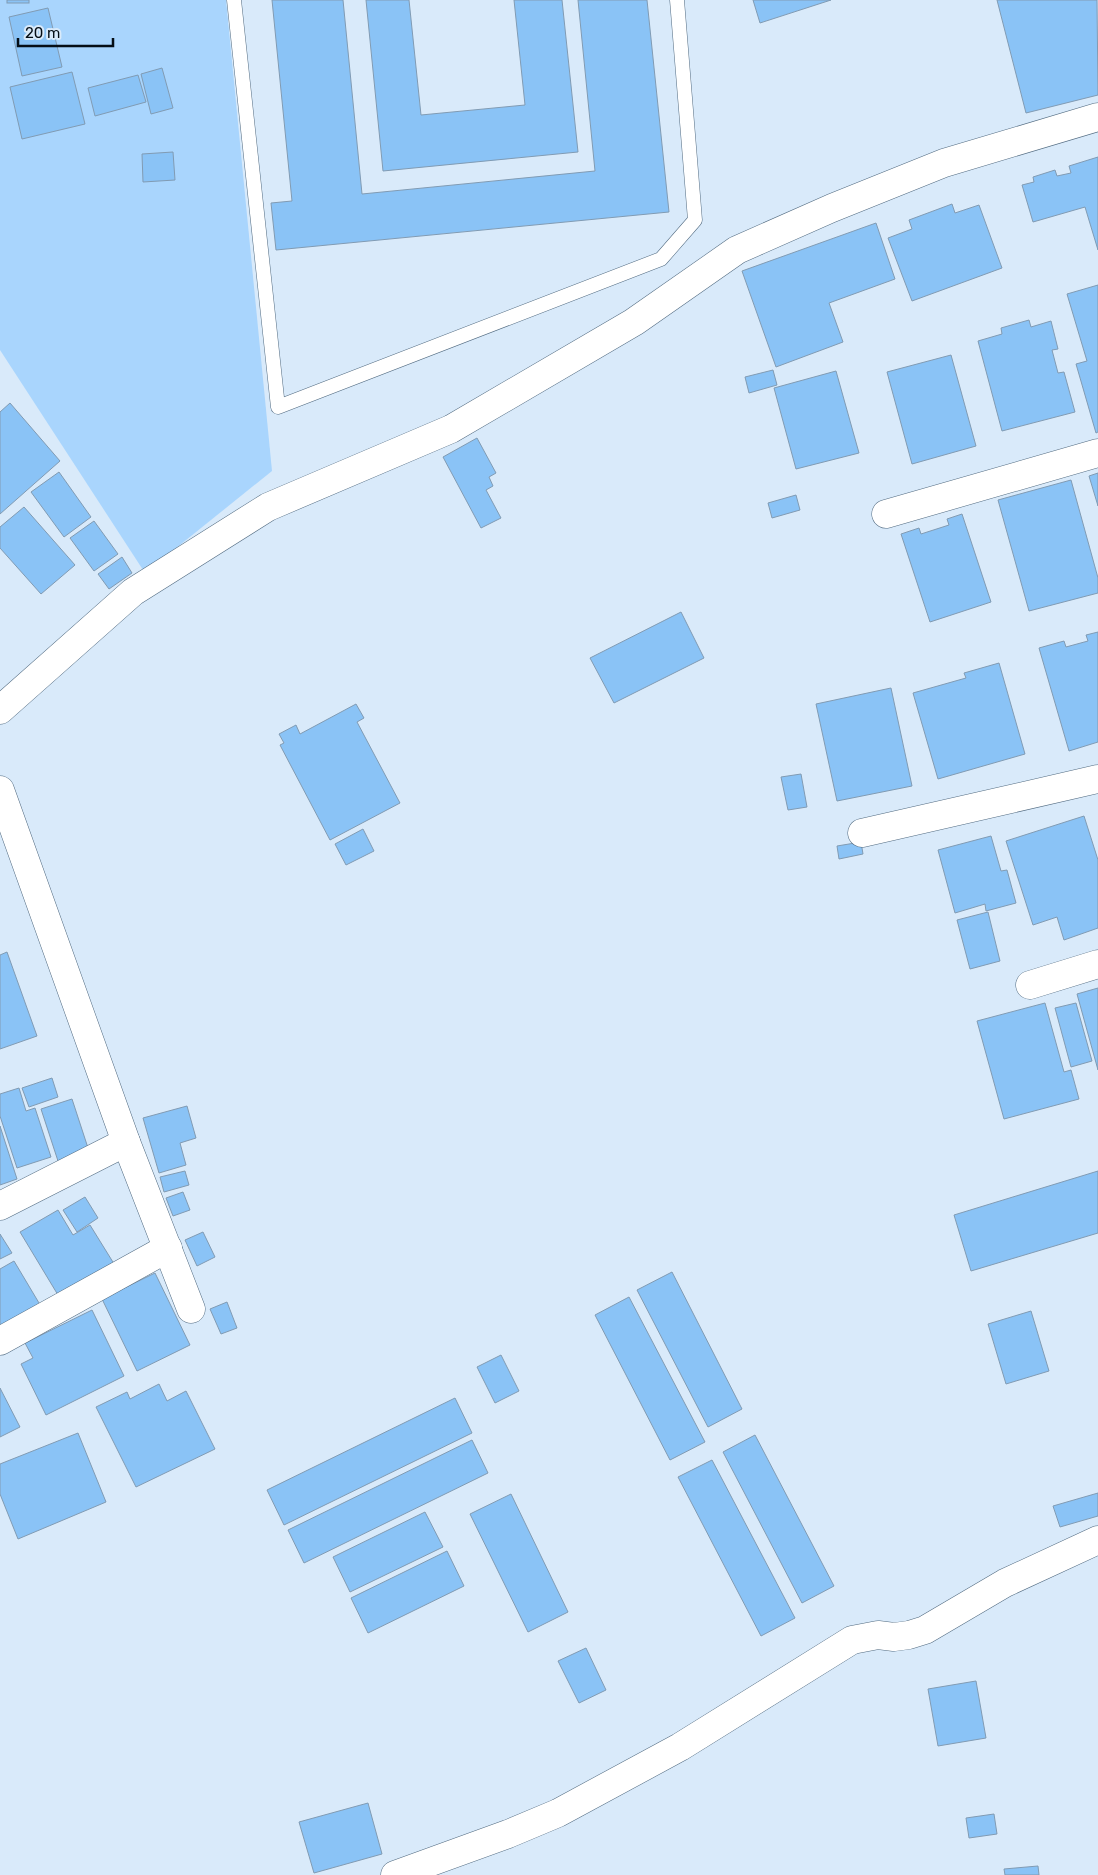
<svg xmlns="http://www.w3.org/2000/svg" width="1098" height="1875" viewBox="0 0 1098 1875" font-family="Rubik,sans-serif">
	<style>
		.green { fill: #a9d5fd }
		.building { fill: #8ac3f6; stroke: #819bb3 }
		.lines { fill: none; stroke-linecap: round; stroke-linejoin: round }
		.lane-casing { stroke: #526b81; stroke-width: 15 }
		.street-casing { stroke: #526b81; stroke-width: 29 }
		.lane { stroke: #fff; stroke-width: 14 }
		.street { stroke: #fff; stroke-width: 28 }
	</style>
	<rect width="100%" height="100%" fill="#d9eafa"/>
	<polygon class="green" points="0,0 226,0 272,471 145,573 0,350"/>
	<g class="building">
		<rect x="7" y="0" width="22" height="3"/>
		<polygon points="272,0 343,0 362,194 595,171 578,0 647,0 669,212 276,250 271,203 292,201"/>
		<polygon points="366,0 409,0 421,115 525,105 514,0 562,0 578,152 383,171"/>
		<polygon points="753,0 831,0 760,23"/>
		<polygon points="997,0 1097,0 1098,95 1026,113"/>
		<polygon points="48,8 62,67 22,76 9,17"/>
		<polygon points="162,68 173,108 151,114 141,74"/>
		<polygon points="72,72 85,124 22,139 10,87"/>
		<polygon points="138,75 146,102 95,116 88,88"/>
		<polygon points="173,152 175,180 143,182 142,154"/>
		<polygon points="1098,157 1098,250 1085,207 1033,222 1022,185 1034,182 1033,177 1055,170 1057,176 1071,173 1069,166"/>
		<polygon points="952,204 955,213 979,205 1002,268 912,301 888,238 912,229 909,220"/>
		<polygon points="876,223 895,279 829,303 843,342 776,367 742,271"/>
		<polygon points="1098,285 1098,432 1096,433 1076,364 1087,361 1067,294"/>
		<polygon points="1029,320 1031,327 1051,321 1058,349 1052,350 1058,373 1064,372 1075,412 1002,431 978,341 1002,334 1001,328"/>
		<polygon points="951,355 976,446 912,464 887,372"/>
		<polygon points="773,370 777,385 749,393 745,377"/>
		<polygon points="836,371 859,453 796,469 774,388"/>
		<polygon points="10,403 60,461 0,514 0,412"/>
		<polygon points="477,438 496,473 489,477 493,486 486,490 501,518 481,528 443,457"/>
		<polygon points="59,472 91,517 64,537 31,492"/>
		<polygon points="1098,473 1098,506 1089,476"/>
		<polygon points="1071,480 1098,578 1098,593 1029,611 998,500"/>
		<polygon points="796,495 800,510 772,518 768,503"/>
		<polygon points="24,507 75,565 41,594 0,548 0,527"/>
		<polygon points="962,514 991,602 930,622 901,534 919,528 921,534 949,525 947,519"/>
		<polygon points="94,521 118,554 94,571 70,538"/>
		<polygon points="122,557 132,573 109,589 98,574"/>
		<polygon points="681,612 704,658 614,703 590,658"/>
		<polygon points="1098,632 1098,742 1069,751 1039,648 1064,641 1066,647 1088,641 1086,635"/>
		<polygon points="999,663 1025,754 938,779 913,693 966,678 964,673"/>
		<polygon points="891,688 912,786 837,801 816,704"/>
		<polygon points="356,704 364,718 357,722 400,803 330,840 280,745 284,743 279,734 296,725 300,734"/>
		<polygon points="801,774 807,807 788,810 781,777"/>
		<polygon points="1084,816 1098,860 1098,928 1064,940 1057,917 1033,925 1006,841"/>
		<polygon points="363,829 374,851 346,865 335,844"/>
		<polygon points="991,836 1001,871 1007,870 1016,903 986,911 985,904 955,913 938,850"/>
		<polygon points="861,842 863,854 839,859 837,846"/>
		<polygon points="988,912 1000,961 970,969 957,920"/>
		<polygon points="7,952 37,1036 0,1049 0,955"/>
		<polygon points="1098,988 1098,1070 1077,994"/>
		<polygon points="1045,1003 1064,1072 1071,1070 1079,1099 1004,1119 977,1021"/>
		<polygon points="1076,1003 1092,1061 1071,1067 1055,1008"/>
		<polygon points="52,1078 58,1097 29,1107 22,1088"/>
		<polygon points="19,1088 26,1111 35,1108 51,1157 17,1168 0,1116 0,1094"/>
		<polygon points="72,1099 89,1151 58,1161 41,1109"/>
		<polygon points="187,1106 196,1138 180,1143 186,1165 159,1173 143,1118"/>
		<polygon points="0,1126 17,1179 0,1185"/>
		<polygon points="185,1171 189,1185 164,1192 160,1177"/>
		<polygon points="1098,1171 1098,1233 971,1271 954,1215"/>
		<polygon points="183,1192 190,1210 173,1216 166,1198"/>
		<polygon points="85,1197 98,1218 77,1232 63,1210"/>
		<polygon points="58,1210 73,1235 90,1225 116,1267 61,1300 20,1232"/>
		<polygon points="203,1232 215,1257 197,1266 185,1240"/>
		<polygon points="0,1234 12,1253 0,1259"/>
		<polygon points="14,1261 42,1308 0,1333 0,1269"/>
		<polygon points="672,1272 742,1409 708,1427 637,1290"/>
		<polygon points="155,1273 190,1345 137,1371 102,1299"/>
		<polygon points="629,1297 705,1442 670,1460 595,1315"/>
		<polygon points="227,1302 237,1328 221,1334 210,1309"/>
		<polygon points="92,1310 124,1376 46,1415 21,1364 33,1358 25,1343"/>
		<polygon points="1031,1311 1049,1371 1006,1384 988,1324"/>
		<polygon points="501,1355 519,1391 495,1403 477,1367"/>
		<polygon points="159,1384 167,1401 186,1391 215,1449 136,1487 96,1407 127,1392 130,1399"/>
		<polygon points="0,1388 20,1427 0,1437"/>
		<polygon points="455,1398 472,1433 284,1525 267,1490"/>
		<polygon points="78,1433 106,1502 18,1539 0,1494 0,1464"/>
		<polygon points="755,1435 834,1586 802,1603 723,1452"/>
		<polygon points="472,1440 488,1473 304,1563 288,1530"/>
		<polygon points="712,1460 795,1618 761,1636 678,1477"/>
		<polygon points="1098,1493 1098,1516 1060,1527 1053,1506"/>
		<polygon points="511,1494 568,1612 528,1632 470,1514"/>
		<polygon points="425,1512 443,1547 350,1592 333,1557"/>
		<polygon points="447,1551 464,1586 368,1633 351,1598"/>
		<polygon points="586,1648 606,1690 579,1703 558,1661"/>
		<polygon points="976,1681 986,1738 938,1746 928,1689"/>
		<polygon points="368,1803 382,1854 314,1873 299,1822"/>
		<polygon points="994,1814 997,1834 969,1838 966,1818"/>
		<polygon points="1038,1866 1039,1875 1005,1875 1004,1869"/>
	</g>
	<g class="lines">
		<defs>
			<polyline id="lane" points="234,0 278,407 661,259 695,220 677,0"/>
			<g id="street">
				<polyline points="886,514 1098,453"/>
				<polyline points="0,710 133,592 268,507 451,429 634,322 737,250 832,208 944,163 1098,117"/>
				<polyline points="0,790 126,1142 191,1309"/>
				<polyline points="862,833 1098,779"/>
				<polyline points="1030,985 1098,964"/>
				<polyline points="0,1206 126,1142"/>
				<polyline points="0,1341 168,1248"/>
				<polyline points="395,1875 508,1834 558,1813 680,1747 852,1640 878,1635 894,1637 909,1635 925,1630 1005,1583 1098,1540"/>
			</g>
		</defs>
		<use href="#lane" class="lane-casing"/>
		<use href="#street" class="street-casing"/>
		<use href="#lane" class="lane"/>
		<use href="#street" class="street"/>
	</g>
	<path d="M18 38v8h95v-8" fill="none" stroke="#050e16" stroke-width="2.5"/>
	<text x="25" y="38" font-size="15" fill="#050e16" stroke="#d9eafa" stroke-width="4" paint-order="stroke">20 m</text>
</svg>
